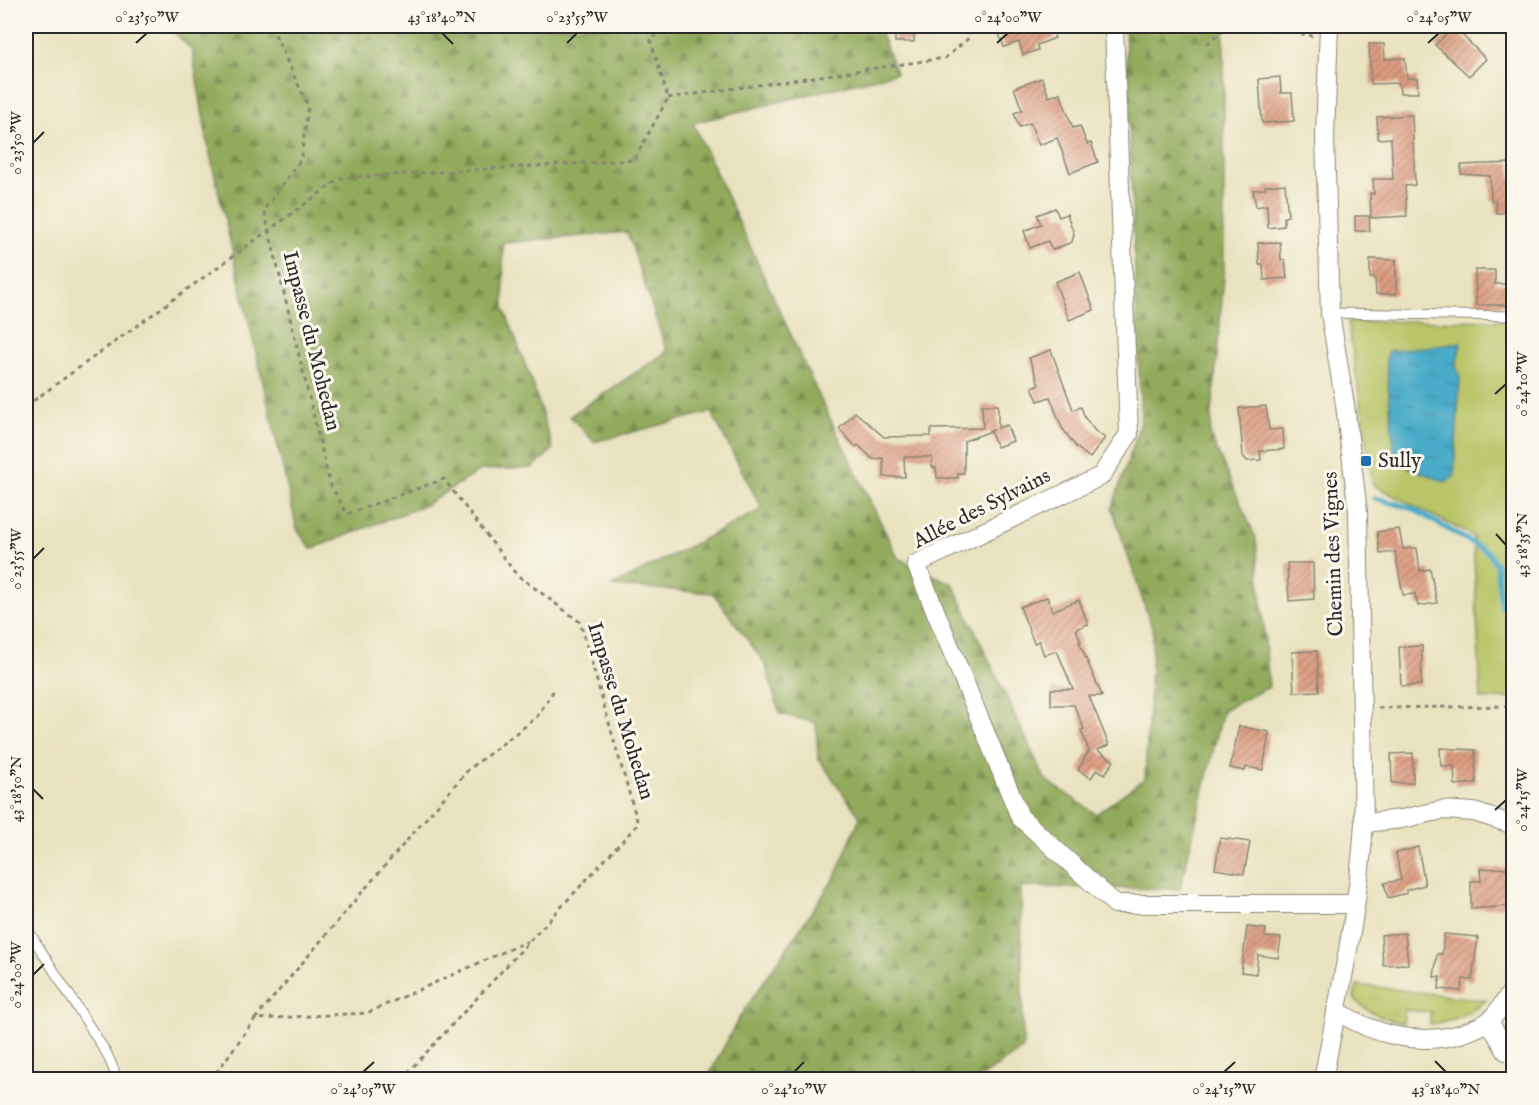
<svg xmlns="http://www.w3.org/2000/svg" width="1539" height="1105" viewBox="0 0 1539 1105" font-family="'IM FELL English',serif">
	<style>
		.grass { fill: url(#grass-tufts); stroke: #727849; stroke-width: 1.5 }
		.forest { fill: url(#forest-firs); stroke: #5e6a44; stroke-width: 1.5 }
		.garden { fill: #b9c567; stroke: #727849; stroke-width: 1.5 }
		.water { fill: url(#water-ripples); stroke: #3a6b7a; stroke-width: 1.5 }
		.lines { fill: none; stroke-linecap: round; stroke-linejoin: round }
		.stream { stroke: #49abc8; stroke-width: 5 }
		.building { fill: url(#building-hatch) }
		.service-casing { stroke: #8a8675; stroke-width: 11 }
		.minor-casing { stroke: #8a8675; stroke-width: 20 }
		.path { stroke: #8a8675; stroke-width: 3; stroke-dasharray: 4.5 4.5; stroke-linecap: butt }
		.service { stroke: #fff; stroke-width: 9 }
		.minor { stroke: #fff; stroke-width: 18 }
		.ticks { fill: none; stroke: #2b2b2b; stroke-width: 2 }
		.poi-dot { fill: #1f6fb2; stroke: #fbf7ec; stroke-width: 2 }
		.labels { text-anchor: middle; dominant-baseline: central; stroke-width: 6; stroke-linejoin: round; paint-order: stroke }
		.street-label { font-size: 21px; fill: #2b2b2b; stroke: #fbf7ec }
		.poi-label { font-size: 21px; fill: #2b2b2b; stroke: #fbf7ec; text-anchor: start }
		.neatline { fill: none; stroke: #2b2b2b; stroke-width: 2 }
		.ticks-label { font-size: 15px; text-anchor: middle; fill: #2b2b2b }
	</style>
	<defs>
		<pattern id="grass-tufts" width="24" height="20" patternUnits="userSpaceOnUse" patternTransform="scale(1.5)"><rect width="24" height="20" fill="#b9c567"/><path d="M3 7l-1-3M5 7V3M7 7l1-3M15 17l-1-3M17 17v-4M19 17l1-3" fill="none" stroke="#9fa95a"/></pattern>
		<pattern id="forest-firs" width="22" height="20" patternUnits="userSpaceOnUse" patternTransform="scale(1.5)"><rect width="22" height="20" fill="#92aa5c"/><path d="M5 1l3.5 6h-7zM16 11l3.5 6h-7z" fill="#778b4c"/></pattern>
		<pattern id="water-ripples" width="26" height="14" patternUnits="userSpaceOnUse" patternTransform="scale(1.5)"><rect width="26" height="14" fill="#49abc8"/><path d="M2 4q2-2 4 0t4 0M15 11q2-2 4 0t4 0" fill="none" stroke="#3d8ba3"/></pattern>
		<pattern id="building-hatch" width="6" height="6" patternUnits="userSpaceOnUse" patternTransform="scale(1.5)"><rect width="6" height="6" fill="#dc9b80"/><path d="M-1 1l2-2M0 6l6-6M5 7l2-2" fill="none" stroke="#b37f69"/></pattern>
	</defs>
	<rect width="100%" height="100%" fill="#fbf7ec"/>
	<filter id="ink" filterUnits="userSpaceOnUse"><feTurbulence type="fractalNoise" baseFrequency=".0167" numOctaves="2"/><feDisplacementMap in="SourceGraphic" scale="12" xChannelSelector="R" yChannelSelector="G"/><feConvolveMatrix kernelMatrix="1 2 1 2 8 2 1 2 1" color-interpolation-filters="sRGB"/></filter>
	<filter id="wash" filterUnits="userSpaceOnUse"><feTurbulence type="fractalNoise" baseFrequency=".008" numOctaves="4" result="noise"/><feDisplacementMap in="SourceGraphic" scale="24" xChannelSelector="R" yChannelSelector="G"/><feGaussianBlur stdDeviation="1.35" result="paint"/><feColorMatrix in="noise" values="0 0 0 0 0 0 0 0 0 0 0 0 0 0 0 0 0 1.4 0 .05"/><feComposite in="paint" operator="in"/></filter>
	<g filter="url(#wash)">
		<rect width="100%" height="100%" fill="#e9e2bf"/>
		<path class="grass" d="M1357,985L1486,1000C1471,1015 1451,1021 1430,1024V1012L1405,1010L1403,1023C1386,1019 1366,1013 1354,998Z"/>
		<polygon class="forest" points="168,26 878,26 896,73 693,123 820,398 898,558 953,584 1045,779 1096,814 1145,778 1153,631 1112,508 1141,422 1125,26 1224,26 1224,277 1210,435 1256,538 1269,687 1223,710 1180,889 1021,887 1023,1048 979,1079 707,1079 739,1018 835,877 860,817 818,758 816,723 780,714 764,662 713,593 612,586 762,509 711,412 594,442 570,416 667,352 627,232 503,243 504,308 533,385 553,449 533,468 481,470 425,505 311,549 297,529 208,146 192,50"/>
		<polygon class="garden" points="1513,320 1513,698 1481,699 1473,536 1373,485 1348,322"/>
		<polygon class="water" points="1461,343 1456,366 1460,377 1454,476 1446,482 1408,467 1394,453 1386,360 1389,351"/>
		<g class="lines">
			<polyline class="stream" points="1375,498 1411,508 1488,552 1496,564 1501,607"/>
		</g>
		<g id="blocks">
			<g class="building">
				<rect x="895" y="26" width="19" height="16"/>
				<polygon points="996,26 1050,26 1055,38 1037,45 1038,50 1023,55 1019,42 1004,47"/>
				<polygon points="1454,27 1486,59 1469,76 1435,45"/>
				<polygon points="1369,44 1384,44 1385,59 1405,58 1407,78 1417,78 1418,93 1400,93 1399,83 1371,84"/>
				<polygon points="1280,77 1281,93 1292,93 1294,121 1262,123 1259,79"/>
				<polygon points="1042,78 1049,97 1060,93 1073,128 1080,126 1087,144 1091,143 1098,162 1070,173 1057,138 1039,145 1030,123 1019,127 1014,113 1022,110 1014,88"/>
				<polygon points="1412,115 1415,185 1405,186 1407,216 1371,218 1370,193 1374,194 1373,179 1393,179 1391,138 1378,139 1377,117"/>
				<polygon points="1510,163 1511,179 1514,178 1514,212 1496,213 1496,201 1491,201 1490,176 1461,174 1461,165"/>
				<polygon points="1285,184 1288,216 1284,217 1284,226 1268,228 1267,205 1256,207 1253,190 1265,189 1265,186"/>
				<polygon points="1055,208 1059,217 1067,214 1074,234 1072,242 1052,250 1048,241 1030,248 1024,231 1041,224 1037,215"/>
				<polygon points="1355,216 1369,216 1370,231 1355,231"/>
				<polygon points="1280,242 1281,260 1285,260 1287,278 1264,280 1263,265 1259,265 1258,243"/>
				<polygon points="1370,259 1396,260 1396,294 1376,294 1375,278 1370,278"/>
				<polygon points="1475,270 1495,270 1495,284 1514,284 1514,305 1476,305"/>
				<polygon points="1080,272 1094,310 1069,320 1055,282"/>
				<polygon points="1051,350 1073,410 1081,407 1085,418 1095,431 1105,438 1090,458 1076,447 1062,428 1050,397 1038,401 1032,387 1039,384 1029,358"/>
				<polygon points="982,405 998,405 998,428 1007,425 1013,441 997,447 990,431 994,430 964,441 964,473 958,473 958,478 937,478 936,468 932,467 932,457 904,457 905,477 884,477 883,458 873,459 858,445 856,447 839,429 855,412 884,437 931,436 931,429 983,428"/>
				<polygon points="1266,406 1269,430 1283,429 1284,449 1260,451 1261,460 1247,461 1243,456 1239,408"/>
				<polygon points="1399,529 1403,549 1417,548 1420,571 1430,569 1437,603 1418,606 1415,594 1403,595 1395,552 1380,554 1377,532"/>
				<polygon points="1287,563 1313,563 1314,599 1289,601"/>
				<polygon points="1047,597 1052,611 1079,600 1088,624 1076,629 1081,642 1079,642 1102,696 1089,696 1109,745 1097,750 1114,761 1105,774 1097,769 1091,778 1078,770 1089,751 1081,730 1084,729 1074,705 1051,705 1051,689 1073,689 1057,651 1044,655 1039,641 1034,643 1020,607"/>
				<polygon points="1422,646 1421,685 1401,686 1399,647"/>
				<polygon points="1317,651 1319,691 1294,692 1292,652"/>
				<polygon points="1239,726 1269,732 1263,770 1246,767 1245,771 1230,768"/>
				<polygon points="1440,748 1475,750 1476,783 1455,785 1454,766 1441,766"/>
				<polygon points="1413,753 1413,783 1392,783 1391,754"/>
				<polygon points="1220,838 1250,842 1244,874 1215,869"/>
				<polygon points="1418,847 1425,885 1406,890 1407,893 1388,898 1384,883 1401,880 1396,853"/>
				<polygon points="1509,868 1508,885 1512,885 1512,906 1471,909 1471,881 1481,881 1480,869"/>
				<polygon points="1247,927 1266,929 1265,937 1281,938 1278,958 1258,955 1256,974 1241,972"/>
				<polygon points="1405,933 1408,964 1383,965 1381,935"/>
				<polygon points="1444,934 1478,937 1472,980 1463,979 1461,991 1439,989 1440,977 1434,977 1437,954 1442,954"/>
			</g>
		</g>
	</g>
	<g filter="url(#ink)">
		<use href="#blocks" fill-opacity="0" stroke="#8a8675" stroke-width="1.5"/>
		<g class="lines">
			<defs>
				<g id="service">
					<polyline points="1330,313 1514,316"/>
					<polyline points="26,927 107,1054 118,1080"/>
				</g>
				<g id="minor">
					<polyline points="1114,26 1129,434 1101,476 916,564 1020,817 1115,904 1355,904"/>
					<polyline points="1364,823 1402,819 1442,810 1474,812 1514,825"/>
					<path d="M1336,1010C1373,1035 1417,1046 1460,1034C1469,1031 1481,1027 1489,1021C1499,1012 1507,998 1514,987"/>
					<polyline points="1489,1021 1506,1051"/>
					<path d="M1323,1080C1339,995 1359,909 1364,823L1358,512L1345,405L1330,313L1325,136L1329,26"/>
				</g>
			</defs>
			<use href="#service" class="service-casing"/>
			<use href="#minor" class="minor-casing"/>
			<g class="path">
				<polyline points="271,26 308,106 301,159 264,210 330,484 347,514 444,479 516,574 580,622 638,824 401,1080"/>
				<polyline points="1265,26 1312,36"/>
				<polyline points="1207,44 1229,26"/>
				<polyline points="668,98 945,58 970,37 969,26"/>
				<polyline points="26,406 341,178 634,160 668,98 650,38 683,26"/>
				<polyline points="1378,708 1514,706"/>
				<polyline points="255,1019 363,891 468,770 536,718 554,690"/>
				<polyline points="211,1080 255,1019 367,1013 528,941"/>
			</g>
			<use href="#service" class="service"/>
			<use href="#minor" class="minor"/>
		</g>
	</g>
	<path class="ticks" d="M442,33L453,44M136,43L147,33M567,43L577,33M997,43L1008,33M1428,43L1439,33M33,143L44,132M1495,394L1506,384M1496,534L1506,545M33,559L44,548M33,789L43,799M1495,810L1506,800M33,975L44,964M1435,1061L1446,1072M363,1072L374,1062M794,1072L804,1062M1224,1072L1235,1062"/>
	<rect class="poi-dot" x="1360" y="455" width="12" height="12" rx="3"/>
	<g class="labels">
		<g class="street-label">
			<text transform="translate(311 341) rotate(76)">Impasse du Mohedan</text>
			<text transform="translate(982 509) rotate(-27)">Allée des Sylvains</text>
			<text transform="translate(1334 554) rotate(-92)">Chemin des Vignes</text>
			<text transform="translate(620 711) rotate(73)">Impasse du Mohedan</text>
		</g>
		<g class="poi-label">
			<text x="1378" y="461">Sully</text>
		</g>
	</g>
	<rect width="1539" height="1105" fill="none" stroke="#fbf7ec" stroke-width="66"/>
	<rect x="33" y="33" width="1473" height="1039" class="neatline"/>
	<g class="ticks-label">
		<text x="147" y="22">0°23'50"W</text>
		<text x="442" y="22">43°18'40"N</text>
		<text x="577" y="22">0°23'55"W</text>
		<text x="1008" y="22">0°24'00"W</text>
		<text x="1439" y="22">0°24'05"W</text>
		<text transform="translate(16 143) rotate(-90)" y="5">0°23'50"W</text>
		<text transform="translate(1522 384) rotate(-90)" y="5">0°24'10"W</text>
		<text transform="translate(1522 545) rotate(-90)" y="5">43°18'35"N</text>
		<text transform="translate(16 559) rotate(-90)" y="5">0°23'55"W</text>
		<text transform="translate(16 789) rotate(-90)" y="5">43°18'50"N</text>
		<text transform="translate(1522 800) rotate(-90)" y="5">0°24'15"W</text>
		<text transform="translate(16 975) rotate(-90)" y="5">0°24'00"W</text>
		<text x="363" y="1094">0°24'05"W</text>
		<text x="794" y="1094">0°24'10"W</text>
		<text x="1224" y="1094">0°24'15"W</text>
		<text x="1446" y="1094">43°18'40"N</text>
	</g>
</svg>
